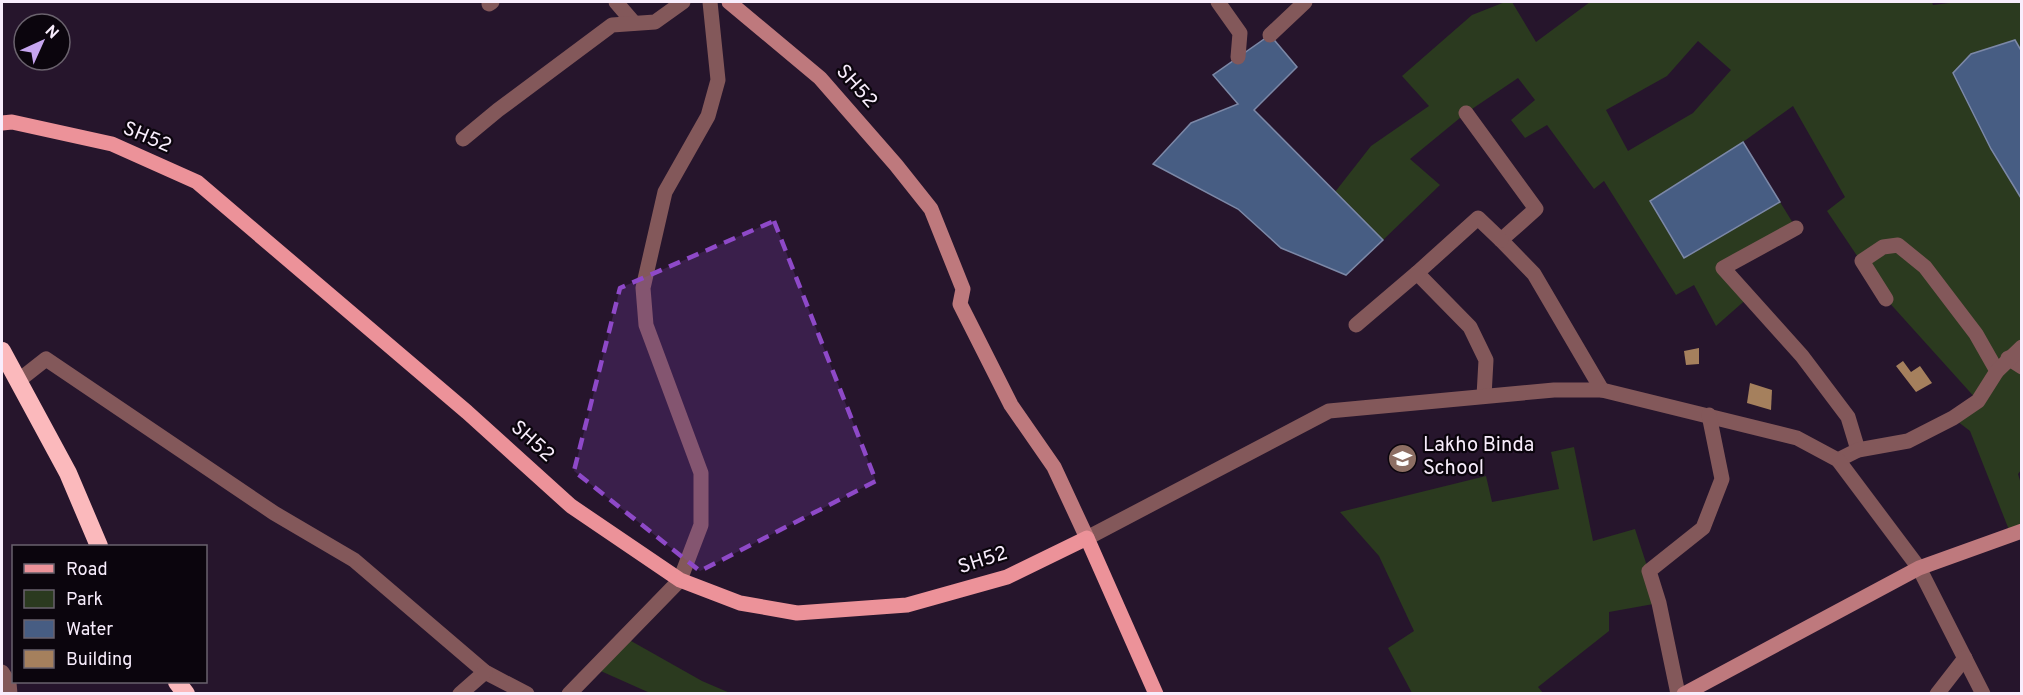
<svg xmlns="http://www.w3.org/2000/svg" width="2023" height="695" viewBox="0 0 2023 695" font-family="Overpass,sans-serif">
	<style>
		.green { fill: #2b3a1f; fill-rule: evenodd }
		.water { fill: #475d83; stroke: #7c88a7; stroke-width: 1.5 }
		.building { fill: #a5805d }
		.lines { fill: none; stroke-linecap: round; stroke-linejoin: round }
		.street { stroke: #83585a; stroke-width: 15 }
		.secondary { stroke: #be797d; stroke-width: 15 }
		.primary { stroke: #ec9299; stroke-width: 15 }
		.highway { stroke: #fbb9bc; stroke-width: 18 }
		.marked { fill: #8e49c8; fill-opacity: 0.2; stroke: #8e49c8; stroke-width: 4.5; stroke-dasharray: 12 8; stroke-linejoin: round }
		.labels { text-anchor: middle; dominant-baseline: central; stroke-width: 4.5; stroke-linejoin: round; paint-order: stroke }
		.street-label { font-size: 20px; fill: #f8edfc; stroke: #0b050d }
		.poi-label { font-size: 20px; fill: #f8edfc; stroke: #0b050d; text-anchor: start }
	</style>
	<rect width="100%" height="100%" fill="#26152c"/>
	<g class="green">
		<path d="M1505,2H1512L1536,42L1590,2H1932L1933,5L1957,2H2021V52L2015,40L1971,54L1991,149L2021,198L2022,469L2018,474L2021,484V531L2011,535L1970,431L1953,418L1978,401L1886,299L1827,211L1845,197L1793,106L1743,142L1650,201L1684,258L1780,202L1796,228L1724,268L1750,296L1716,326L1694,285L1676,295L1604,181L1594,189L1547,125L1525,138L1511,120L1535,100L1518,78L1466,113L1410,159L1440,185L1383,240L1335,192L1371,146L1429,106L1402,76L1472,15ZM1698,41L1731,70L1693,113L1628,151L1606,110L1667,76Z"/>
		<polygon points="1574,447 1593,541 1635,529 1659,603 1609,612 1609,631 1538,687 1543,693 1412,693 1388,648 1414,631 1379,556 1340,512 1486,476 1492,502 1559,489 1551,452"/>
		<polygon points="624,637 702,681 730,693 650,693 594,668"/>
	</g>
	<g class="water">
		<polygon points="1270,35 1297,67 1254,110 1383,240 1346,275 1281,248 1238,209 1153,164 1191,123 1238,104 1213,75"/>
		<polygon points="2015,40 2022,52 2021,198 1991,149 1953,73 1971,54"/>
		<polygon points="1743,142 1780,202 1684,258 1650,201"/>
	</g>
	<g class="building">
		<polygon points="1699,348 1699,364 1686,365 1684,351"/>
		<polygon points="1903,361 1911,372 1920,366 1932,383 1916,392 1896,366"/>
		<polygon points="1750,383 1772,390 1771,410 1747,403"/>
	</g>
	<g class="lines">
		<g class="street">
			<polyline points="616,2 634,23"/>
			<polyline points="1218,2 1240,33 1238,57"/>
			<polyline points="489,4 492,2"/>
			<polyline points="1270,35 1305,2"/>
			<polyline points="1466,113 1536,209 1501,240 1534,274 1602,390"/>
			<polyline points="463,139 498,110 612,25 655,22 683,2"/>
			<polyline points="1796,228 1723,268 1802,356 1848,417 1858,450"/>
			<polyline points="1417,273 1478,218 1501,240"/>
			<polyline points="1886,299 1862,261 1883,247 1898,245 1925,267 1976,334 1997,371"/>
			<polyline points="1356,325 1417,273 1470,327 1486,360 1484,396"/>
			<polyline points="2008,358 2022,367"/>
			<polyline points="18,381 46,359 274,513 354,560 485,672 527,694"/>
			<polyline points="1838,460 1858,450 1908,441 1953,418 1978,401 1997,371 2022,347"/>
			<polyline points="1087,538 1329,411 1554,390 1602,390 1797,438 1838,460 1919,568 1983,694"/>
			<polyline points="2,672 9,683 10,694"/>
			<polyline points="460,694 485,672"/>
			<polyline points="569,694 680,580 701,525 701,473 646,325 643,288 665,192 708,116 718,80 710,2"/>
			<polyline points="1678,694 1659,603 1649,571 1703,528 1722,479 1709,415"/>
			<polyline points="1937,694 1965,658"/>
		</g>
		<g class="secondary">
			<polyline points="729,2 820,78 896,165 931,209 963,289 960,304 1011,405 1054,467 1087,538"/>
			<polyline points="1684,694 1919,568 2022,531"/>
		</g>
		<polyline class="primary" points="2,123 12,122 112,144 197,182 467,412 571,506 680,580 740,603 797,613 907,605 1007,577 1087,538 1156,694"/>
		<g class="highway">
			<polyline points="2,351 68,473 99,546"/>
			<polyline points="177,682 186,694"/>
		</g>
	</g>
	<path class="marked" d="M774,221L876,481L700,571L574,471L620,288Z"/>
	<defs>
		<symbol id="school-disc" viewBox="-11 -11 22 22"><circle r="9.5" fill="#8d6e63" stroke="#0b050d"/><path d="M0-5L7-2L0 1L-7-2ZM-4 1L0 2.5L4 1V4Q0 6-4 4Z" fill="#fff"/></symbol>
	</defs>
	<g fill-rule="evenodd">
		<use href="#school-disc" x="1386" y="442" width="33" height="33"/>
	</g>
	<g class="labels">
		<g class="street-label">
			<text transform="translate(856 87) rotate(48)">SH52</text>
			<text transform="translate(147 138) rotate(23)">SH52</text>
			<text transform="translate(532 442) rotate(42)">SH52</text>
			<text transform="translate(983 561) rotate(-18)">SH52</text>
		</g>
		<g class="poi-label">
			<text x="1423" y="446">Lakho Binda<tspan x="1423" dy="23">School</tspan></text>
		</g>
	</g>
	<rect width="2023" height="695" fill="none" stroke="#f8edfc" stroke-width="6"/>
	<rect x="12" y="545" width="195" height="138" fill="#0b050d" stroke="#6a626d" stroke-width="1.5"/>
	<rect x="24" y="564" width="30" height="9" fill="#ec9299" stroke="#6a626d" stroke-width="1.5"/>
	<text x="66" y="575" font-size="18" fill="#f8edfc">Road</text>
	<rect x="24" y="590" width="30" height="18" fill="#2b3a1f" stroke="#6a626d" stroke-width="1.5"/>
	<text x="66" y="605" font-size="18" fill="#f8edfc">Park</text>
	<rect x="24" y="620" width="30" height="18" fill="#475d83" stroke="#6a626d" stroke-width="1.5"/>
	<text x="66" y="635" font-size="18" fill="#f8edfc">Water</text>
	<rect x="24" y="650" width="30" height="18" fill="#a5805d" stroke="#6a626d" stroke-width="1.5"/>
	<text x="66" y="665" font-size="18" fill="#f8edfc">Building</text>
	<g transform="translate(42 42) rotate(45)"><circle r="28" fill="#0b050d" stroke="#6a626d" stroke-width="1.5"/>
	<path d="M0-4.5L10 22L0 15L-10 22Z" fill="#c7a6f0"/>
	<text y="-9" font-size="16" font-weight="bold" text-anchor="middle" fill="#f8edfc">N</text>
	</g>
</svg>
